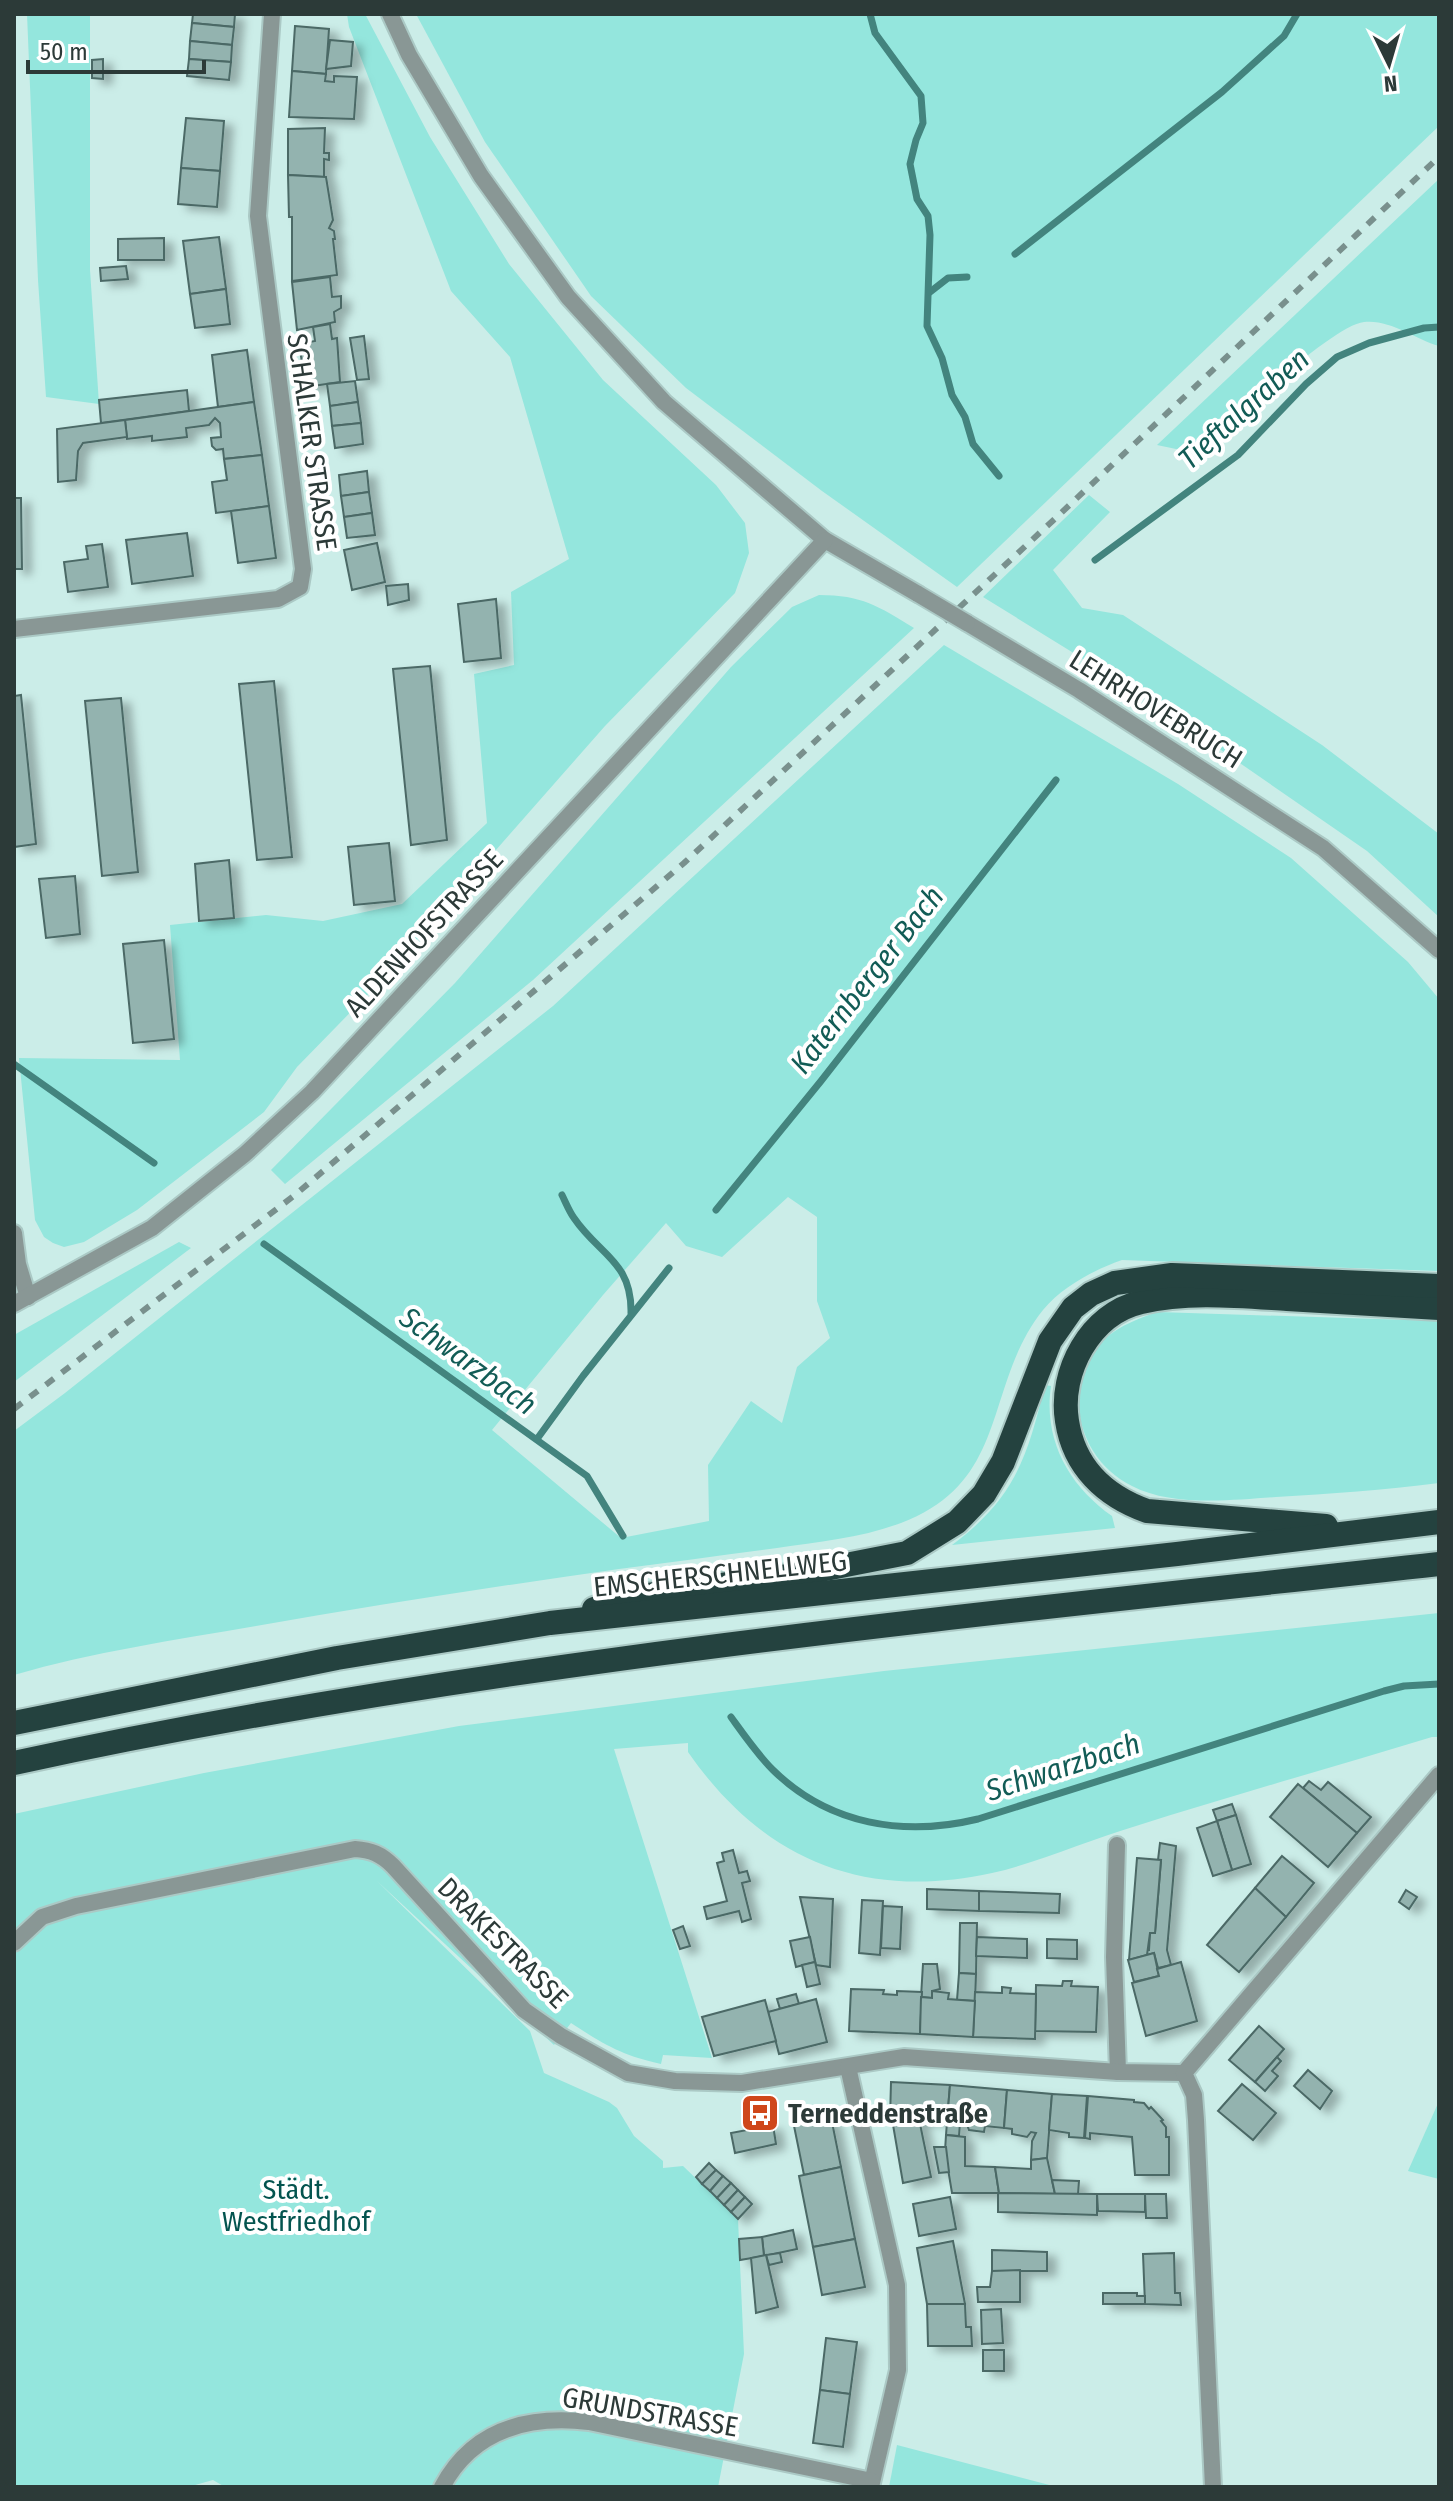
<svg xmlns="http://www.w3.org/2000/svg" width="1453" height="2501" viewBox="0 0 1453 2501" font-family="'Fira Sans Condensed',sans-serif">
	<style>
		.green { fill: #94e6dd; fill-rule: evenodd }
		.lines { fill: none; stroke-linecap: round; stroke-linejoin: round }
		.stream { stroke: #43847e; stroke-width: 7 }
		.building { fill: #93b3af; stroke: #4b6966; stroke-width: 2; filter: url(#shadow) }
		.minor-casing { stroke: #abc9c5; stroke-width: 20 }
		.tertiary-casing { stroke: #abc9c5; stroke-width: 20 }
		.motorway-casing { stroke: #abc9c5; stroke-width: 28 }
		.minor { stroke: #899795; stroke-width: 16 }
		.tertiary { stroke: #899795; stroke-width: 16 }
		.motorway { stroke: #24423f; stroke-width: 24 }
		.rail { stroke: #79908d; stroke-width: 6; stroke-dasharray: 10 10; stroke-linecap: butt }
		.tertiary-bridge-casing { stroke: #abc9c5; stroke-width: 20; stroke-linecap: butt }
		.tertiary-bridge { stroke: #899795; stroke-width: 16 }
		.labels { text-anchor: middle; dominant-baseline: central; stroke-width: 8; stroke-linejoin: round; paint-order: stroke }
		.street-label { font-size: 28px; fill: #2c3a38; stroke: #fff }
		.poi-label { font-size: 28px; font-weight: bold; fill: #2c3a38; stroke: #fff; text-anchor: start }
		.park-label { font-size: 28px; fill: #04544f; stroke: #fff }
		.water-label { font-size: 30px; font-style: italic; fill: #125c56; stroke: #fff }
	</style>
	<defs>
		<filter id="shadow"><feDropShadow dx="9" dy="5" stdDeviation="4" flood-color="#0004"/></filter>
	</defs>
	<rect width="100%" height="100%" fill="#cbede8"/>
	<g class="green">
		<polygon points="27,14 90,14 90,270 99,404 46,397 38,280"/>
		<polygon points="347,14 365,14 430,137 509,264 603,380 716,485 745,523 749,553 735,593 605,726 377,985 297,1067 264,1112 137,1210 84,1242 64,1247 53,1243 44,1237 35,1220 19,1058 180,1060 170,925 266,915 323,921 402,904 487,823 474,674 514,665 511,592 569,559 510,357 451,291 349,27"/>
		<polygon points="416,14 1439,14 1439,126 957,587 822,491 686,388 591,296 485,142"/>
		<path d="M1439,179V346C1415,339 1390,319 1364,322C1332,325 1225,428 1195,453L1157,445Z"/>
		<polygon points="1089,495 1110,512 1053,570 1082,608 1123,615 1322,745 1439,834 1439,917 1367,851 1140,694 983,597"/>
		<path d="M819,595C862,595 878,606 914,628L533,980L285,1184L271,1170L455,983L731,667L792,607Z"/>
		<path d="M944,645L1178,784L1291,858L1408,962L1439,999V1271L1122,1260C1094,1270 1063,1286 1043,1310C983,1385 1011,1482 901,1523C861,1538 818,1542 777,1548C724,1555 672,1562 619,1569C498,1586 377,1605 256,1626C175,1640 93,1652 14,1675V1431L65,1393L553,1006ZM788,1197L817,1217V1301L830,1338L797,1367L782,1423L751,1401L708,1465L709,1521L621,1538L492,1430L603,1295L666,1223L686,1246L722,1257Z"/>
		<polygon points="179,1242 191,1248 14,1382 14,1335"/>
		<path d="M1158,1312L1439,1321V1483C1384,1490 1330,1494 1276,1497C1232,1500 1172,1507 1132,1486C1095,1468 1073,1427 1080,1386C1086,1342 1120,1324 1158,1312Z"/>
		<path d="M1045,1385L1051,1386C1043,1440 1069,1486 1112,1516L1115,1528L952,1545C1015,1498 1027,1458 1045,1385Z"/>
		<path d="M1439,1613V1737H1432C1333,1767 1234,1795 1136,1826C1088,1840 1041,1862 992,1873C864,1901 763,1860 688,1752V1743L614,1749L712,2058L663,2055L661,2064C621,2055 605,2045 571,2023L554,2045L377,1881L530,2031L544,2073L609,2102L617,2108L634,2136L663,2161V2168L683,2166L738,2219L744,2354L718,2487H225L213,2480L188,2487H14V1814L204,1773L459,1726L884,1671Z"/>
		<polygon points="1439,2101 1439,2179 1408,2171"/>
		<polygon points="897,2445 1057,2487 889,2487"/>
	</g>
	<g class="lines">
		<g class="stream">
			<polyline points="870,14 875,33 921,96 923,123 916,140 910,164 917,199 928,216 930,235 927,326 942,358 952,395 965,417 973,444 999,476"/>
			<polyline points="1015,254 1222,92 1284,36 1297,14"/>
			<polyline points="930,292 948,278 967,277"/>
			<polyline points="1095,560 1238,455 1306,384 1337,357 1369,343 1424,328 1439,327"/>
			<polyline points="14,1064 154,1163"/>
			<path d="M562,1195C566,1203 569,1211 574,1218C599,1255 632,1261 631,1313"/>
			<polyline points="716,1210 821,1081 1056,780"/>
			<polyline points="264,1244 587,1476 623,1536"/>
			<polyline points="537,1439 583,1376 669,1268"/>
			<path d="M731,1717C744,1735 757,1754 773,1770C829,1825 904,1837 978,1819L1384,1691L1404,1686L1439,1684"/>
		</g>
	</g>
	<g class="building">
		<polygon points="193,14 235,14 234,27 192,23"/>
		<polygon points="192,23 234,27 232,45 190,41"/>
		<polygon points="295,26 329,29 326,74 292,71"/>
		<polygon points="330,40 353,42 351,66 326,69"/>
		<polygon points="190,41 232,45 231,62 189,59"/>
		<polygon points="103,59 103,79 92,78 92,60"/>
		<polygon points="189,59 231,62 229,80 187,76"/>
		<polygon points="292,71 326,74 325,81 334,82 334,76 357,77 354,119 289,117"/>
		<polygon points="186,118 224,121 220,171 181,168"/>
		<polygon points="325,128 324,153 329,153 329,160 324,159 324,177 288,175 288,129"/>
		<polygon points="181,168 220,171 217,207 178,204"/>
		<polygon points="288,175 326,177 333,220 329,228 334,231 335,239 333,239 337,275 292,281 292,217 289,217"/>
		<polygon points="219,237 226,289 190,294 183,241"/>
		<polygon points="164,238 164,260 118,260 118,239"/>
		<polygon points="126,266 128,279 101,281 100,268"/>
		<polygon points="330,277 332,297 341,296 341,308 334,312 335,322 297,330 292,282"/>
		<polygon points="226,289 230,324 195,328 190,294"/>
		<polygon points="330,324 332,339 337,338 340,382 306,387 299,344 315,341 313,327"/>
		<polygon points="364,336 369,379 357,380 350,338"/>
		<polygon points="247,350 254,402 218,407 212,355"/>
		<polygon points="355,381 358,402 330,406 327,384"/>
		<polygon points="187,390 189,411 101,423 99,400"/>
		<polygon points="254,402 262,455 224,459 223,449 216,450 212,446 211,438 221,437 220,423 215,418 209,425 186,428 187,437 152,441 152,436 127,439 125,420"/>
		<polygon points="358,402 361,423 332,426 330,406"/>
		<polygon points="125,420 127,437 83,443 78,451 76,480 58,482 57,429"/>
		<polygon points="361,423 363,444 335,448 332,426"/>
		<polygon points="262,455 269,506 216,513 212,482 227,480 224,459"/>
		<polygon points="367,471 369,492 341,496 339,475"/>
		<polygon points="369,492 372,513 344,517 341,496"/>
		<polygon points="14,498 21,498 22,569 14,569"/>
		<polygon points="269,506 276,558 238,563 231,511"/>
		<polygon points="372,513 375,535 347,538 344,517"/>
		<polygon points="187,533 193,576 132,584 126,540"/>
		<polygon points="377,543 385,582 352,590 344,550"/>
		<polygon points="102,544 108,587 68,592 64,562 88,559 86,546"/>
		<polygon points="408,584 409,600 388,605 386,586"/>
		<polygon points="496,599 501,658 464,662 458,604"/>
		<polygon points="430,666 447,840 411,845 393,669"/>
		<polygon points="274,681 292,857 257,860 239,684"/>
		<polygon points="21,695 36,844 14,847 14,696"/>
		<polygon points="121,698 138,872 102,876 85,701"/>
		<polygon points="389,843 395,901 354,905 348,847"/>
		<polygon points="229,860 234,918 199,921 195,864"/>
		<polygon points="75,876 80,934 46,938 39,879"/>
		<polygon points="164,940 174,1039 133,1043 123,944"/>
		<polygon points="1309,1781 1321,1790 1328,1782 1371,1817 1357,1833 1303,1788"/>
		<polygon points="1298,1784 1357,1833 1328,1867 1270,1817"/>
		<polygon points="1232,1804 1236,1815 1217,1821 1213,1810"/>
		<polygon points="1236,1815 1251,1864 1232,1870 1217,1821"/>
		<polygon points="1217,1821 1232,1870 1213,1876 1197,1828"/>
		<polygon points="1160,1843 1176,1846 1167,1950 1171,1965 1158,1968 1154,1953 1147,1955 1146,1950 1149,1950 1150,1933 1155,1933 1161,1860 1158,1860"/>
		<polygon points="733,1850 739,1873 747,1871 750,1881 742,1883 751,1919 742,1922 739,1911 707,1919 704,1907 727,1901 717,1863 724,1861 722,1853"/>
		<polygon points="1282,1856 1314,1883 1286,1917 1255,1888"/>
		<polygon points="1137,1858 1161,1860 1155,1933 1150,1933 1147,1955 1129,1960"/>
		<polygon points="1255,1888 1286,1917 1239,1972 1207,1945"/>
		<polygon points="927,1889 979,1891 979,1911 927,1909"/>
		<polygon points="1406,1890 1417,1897 1409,1909 1399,1902"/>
		<polygon points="979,1891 1060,1894 1059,1913 979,1911"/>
		<polygon points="800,1897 833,1899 830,1967 816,1965"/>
		<polygon points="862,1900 883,1901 880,1955 859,1953"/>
		<polygon points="883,1906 902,1907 900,1949 881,1948"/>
		<polygon points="960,1923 977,1923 976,1974 959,1973"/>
		<polygon points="683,1926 690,1946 680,1949 673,1930"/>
		<polygon points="810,1937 815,1962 796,1967 790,1941"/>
		<polygon points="977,1937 1027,1939 1027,1958 976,1956"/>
		<polygon points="1047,1939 1077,1940 1077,1959 1047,1958"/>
		<polygon points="1154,1953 1159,1976 1134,1982 1128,1960"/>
		<polygon points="815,1962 820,1984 807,1987 802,1965"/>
		<polygon points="1181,1962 1197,2021 1146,2036 1132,1983 1159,1976 1157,1969"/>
		<polygon points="923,1964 937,1964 940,1989 932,1991 932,1998 921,1997"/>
		<polygon points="959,1973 976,1974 975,2001 957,2000"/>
		<polygon points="1063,1981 1072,1981 1071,1986 1098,1987 1096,2032 1035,2031 1036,1985 1062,1986"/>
		<polygon points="1002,1987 1011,1988 1010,1993 1036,1994 1035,2039 973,2037 975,1992 1002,1993"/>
		<polygon points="851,1989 884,1990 883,1994 897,1995 897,1991 922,1992 920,2034 849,2031"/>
		<polygon points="932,1991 949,1993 948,1999 975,2001 973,2037 920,2034 921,1997 932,1998"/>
		<polygon points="796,1994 799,2004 780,2009 777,1999"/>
		<polygon points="816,1999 827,2042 779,2054 768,2012"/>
		<polygon points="765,2000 776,2041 714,2056 702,2017"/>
		<polygon points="1259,2026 1284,2049 1255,2082 1229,2060"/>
		<polygon points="1277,2057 1281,2061 1272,2071 1278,2076 1265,2091 1255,2082"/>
		<polygon points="1308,2070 1332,2091 1320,2109 1294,2086"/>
		<polygon points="891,2082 950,2085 947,2120 890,2119"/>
		<polygon points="1242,2084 1276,2113 1253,2140 1218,2111"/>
		<polygon points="950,2085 1007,2090 1004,2128 985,2126 984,2132 969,2130 967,2125 947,2122"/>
		<polygon points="1007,2090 1052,2094 1047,2158 1031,2160 1032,2141 1036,2133 1031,2132 1027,2137 1012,2134 1012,2129 1004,2128"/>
		<polygon points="1052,2094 1087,2096 1084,2138 1069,2137 1069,2133 1049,2130"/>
		<polygon points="1088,2096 1134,2100 1134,2102 1144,2103 1149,2109 1151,2107 1163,2120 1161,2121 1166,2127 1166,2137 1169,2137 1169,2175 1135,2175 1132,2137 1090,2133 1090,2139 1085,2138"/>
		<polygon points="823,2115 832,2122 841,2167 804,2175 793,2121"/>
		<polygon points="892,2119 919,2119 931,2177 903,2183"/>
		<polygon points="947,2122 960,2123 959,2136 946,2135"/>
		<polygon points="773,2125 776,2144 735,2153 731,2133"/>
		<polygon points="946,2135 965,2137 965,2166 995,2167 999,2193 952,2193 945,2151"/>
		<polygon points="934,2147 946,2147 949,2172 939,2173"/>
		<polygon points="1047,2158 1055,2194 999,2193 995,2167 1031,2169 1031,2160"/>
		<polygon points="709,2163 716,2170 702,2184 696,2177"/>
		<polygon points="841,2167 855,2239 813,2247 799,2176"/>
		<polygon points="716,2170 723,2176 710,2191 702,2184"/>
		<polygon points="723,2176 731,2183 717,2198 710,2191"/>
		<polygon points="1052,2180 1079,2181 1078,2194 1055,2194"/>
		<polygon points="731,2183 738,2190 724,2205 717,2198"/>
		<polygon points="738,2190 745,2197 731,2212 724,2205"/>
		<polygon points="998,2193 1097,2194 1097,2215 998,2212"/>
		<polygon points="1097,2194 1145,2194 1145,2212 1098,2211"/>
		<polygon points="1145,2194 1166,2194 1167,2218 1146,2218"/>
		<polygon points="745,2197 752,2204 738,2219 731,2212"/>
		<polygon points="950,2197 956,2229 919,2236 913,2204"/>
		<polygon points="793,2230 797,2249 764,2256 762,2237"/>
		<polygon points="762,2237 764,2256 740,2260 739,2239"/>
		<polygon points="855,2239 865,2287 822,2295 813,2247"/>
		<polygon points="953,2241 965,2304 927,2304 917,2248"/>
		<polygon points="992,2250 1047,2252 1047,2271 992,2271"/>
		<polygon points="780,2253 782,2262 769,2265 766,2255"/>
		<polygon points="1174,2253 1175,2293 1180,2293 1181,2305 1145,2304 1143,2254"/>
		<polygon points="766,2255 778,2307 756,2313 751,2258"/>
		<polygon points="1020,2270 1020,2302 978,2302 977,2287 990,2287 992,2271"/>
		<polygon points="1103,2293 1137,2293 1137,2296 1145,2296 1145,2304 1103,2304"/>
		<polygon points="927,2304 965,2304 966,2327 971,2327 972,2346 928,2346"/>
		<polygon points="1001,2309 1003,2343 982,2344 981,2310"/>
		<polygon points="826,2338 857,2342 850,2394 820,2390"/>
		<rect x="983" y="2350" width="21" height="21"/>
		<polygon points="820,2390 850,2394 843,2447 813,2443"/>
	</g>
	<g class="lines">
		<defs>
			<g id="minor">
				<polyline points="14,629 278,599 300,587 303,569 258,216 272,14"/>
				<polyline points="14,1233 18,1264 28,1297"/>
				<polyline points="1117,1845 1114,1957 1118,2072"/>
				<path d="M14,1943L42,1917L76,1906L355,1849C371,1850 381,1854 393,1866L524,2010L561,2036L628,2073L675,2081L742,2083L904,2057L1118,2072L1184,2073"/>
				<polyline points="848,2067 897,2285 898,2370 871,2487"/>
				<path d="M442,2487C473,2429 528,2415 589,2422L872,2481"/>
				<polyline points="1213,2487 1196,2120 1194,2095 1184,2073 1439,1775"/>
			</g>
			<g id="tertiary">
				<polyline points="390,14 409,55 481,176 568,297 664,402 825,540 918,594"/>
				<polyline points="967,623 1079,690 1323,848 1439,950"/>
				<polyline points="14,1304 152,1228 245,1154 312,1092 825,540"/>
			</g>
			<g id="motorway">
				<path d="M1326,1526L1147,1511C1105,1496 1074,1467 1067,1421C1059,1372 1090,1314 1141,1302C1187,1291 1239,1296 1287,1299C1337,1302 1388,1305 1439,1308"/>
				<polyline points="594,1609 626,1598 795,1575 907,1553 957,1522 984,1494 1003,1462 1050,1341 1073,1308 1091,1294 1115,1283 1172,1275 1439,1286"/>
				<polyline points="14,1723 337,1658 550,1623 1177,1554 1439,1522"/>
				<path d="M14,1763C483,1661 963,1617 1439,1564"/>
			</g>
		</defs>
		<use href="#minor" class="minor-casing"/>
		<use href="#tertiary" class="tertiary-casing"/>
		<use href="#motorway" class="motorway-casing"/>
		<use href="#minor" class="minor"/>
		<use href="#tertiary" class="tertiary"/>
		<use href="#motorway" class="motorway"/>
		<polyline class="rail" points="14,1409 295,1195 684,863 1060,514 1439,157"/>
		<defs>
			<polyline id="tertiary-bridge" points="918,594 967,623"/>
		</defs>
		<use href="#tertiary-bridge" class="tertiary-bridge-casing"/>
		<use href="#tertiary-bridge" class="tertiary-bridge"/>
	</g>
	<defs>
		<symbol id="bus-square" viewBox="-11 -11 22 22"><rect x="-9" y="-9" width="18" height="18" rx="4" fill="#cf471a" stroke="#fff"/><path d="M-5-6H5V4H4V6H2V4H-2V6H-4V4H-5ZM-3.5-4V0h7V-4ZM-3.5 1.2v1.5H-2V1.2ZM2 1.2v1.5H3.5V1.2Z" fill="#fff"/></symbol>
	</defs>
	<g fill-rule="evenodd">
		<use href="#bus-square" x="738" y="2091" width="44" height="44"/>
	</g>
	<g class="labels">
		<g class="street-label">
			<text transform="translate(312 442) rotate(82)">SCHALKER STRASSE</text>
			<text transform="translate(1156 709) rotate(32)">LEHRHOVEBRUCH</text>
			<text transform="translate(424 933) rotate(-47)">ALDENHOFSTRASSE</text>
			<text transform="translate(720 1574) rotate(-6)">EMSCHERSCHNELLWEG</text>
			<text transform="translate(503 1943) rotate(45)">DRAKESTRASSE</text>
			<text transform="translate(650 2412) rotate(10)">GRUNDSTRASSE</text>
		</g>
		<g class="poi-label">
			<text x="788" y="2113">Terneddenstraße</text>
		</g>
		<g class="park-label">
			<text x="296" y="2189">Städt.<tspan x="296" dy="32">Westfriedhof</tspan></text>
		</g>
		<g class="water-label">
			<text transform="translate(1244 409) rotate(-42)">Tieftalgraben</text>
			<text transform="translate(867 980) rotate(-52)">Katernberger Bach</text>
			<text transform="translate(468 1361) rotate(36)">Schwarzbach</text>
			<text transform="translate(1063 1767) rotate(-18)">Schwarzbach</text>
		</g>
	</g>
	<rect width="1453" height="2501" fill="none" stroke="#2c3a38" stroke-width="32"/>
	<g transform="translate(1389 64) rotate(175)" stroke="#ffffff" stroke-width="6" paint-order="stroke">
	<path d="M0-6L14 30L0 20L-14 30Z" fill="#2c3a38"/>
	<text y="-12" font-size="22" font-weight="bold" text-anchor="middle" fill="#2c3a38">N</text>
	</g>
	<path d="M28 60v12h176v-12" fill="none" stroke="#2c3a38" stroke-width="4"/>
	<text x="40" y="60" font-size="24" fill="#2c3a38" stroke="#ffffff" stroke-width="6" paint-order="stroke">50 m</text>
</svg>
